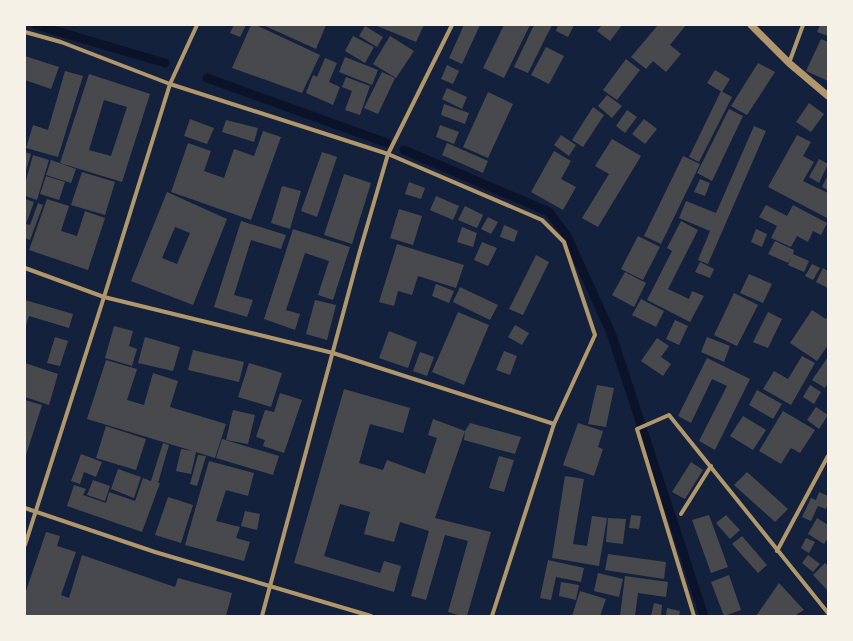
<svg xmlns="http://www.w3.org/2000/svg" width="853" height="641" viewBox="0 0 853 641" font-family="Helvetica,sans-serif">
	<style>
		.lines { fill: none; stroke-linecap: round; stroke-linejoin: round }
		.stream { stroke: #0b132b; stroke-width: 9 }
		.building { fill: #48494c; fill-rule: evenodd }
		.minor { stroke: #b1986c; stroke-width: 4 }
		.tertiary { stroke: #b1986c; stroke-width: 7 }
	</style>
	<rect width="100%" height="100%" fill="#14213d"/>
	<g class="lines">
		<g class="stream">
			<polyline points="36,25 165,63"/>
			<polyline points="207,78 387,143"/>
			<polyline points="404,150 549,212 567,236 611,333 704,616"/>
		</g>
	</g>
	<g class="building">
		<polygon points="234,25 246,25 240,37 230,33"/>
		<polygon points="251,25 256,25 320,55 302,93 232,68"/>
		<polygon points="263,25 326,25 316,49"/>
		<polygon points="375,25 424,25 416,42"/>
		<polygon points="464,25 480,25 462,64 449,58"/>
		<polygon points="504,25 530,25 504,78 483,68"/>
		<polygon points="534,25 552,25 528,73 514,67"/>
		<polygon points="558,25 574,25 568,37 556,31"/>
		<polygon points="602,25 622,25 610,41 597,31"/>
		<polygon points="658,25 686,25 670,45 681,54 666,72 653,61 646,69 631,57"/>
		<polygon points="820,25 828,25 828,36 817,32"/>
		<polygon points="365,26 383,37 377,47 359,36"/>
		<polygon points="353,36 374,47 365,63 345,51"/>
		<polygon points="390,36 414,51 396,78 373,64"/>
		<polygon points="821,39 828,42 828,81 806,71"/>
		<polygon points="546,47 564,56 549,84 531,75"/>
		<polygon points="25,56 59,67 51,89 25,80"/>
		<polygon points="345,57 378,70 372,85 339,72"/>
		<polygon points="325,58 337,63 329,82 340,87 333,105 306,93 313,75 317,77"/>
		<polygon points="626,59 640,70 617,100 603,90"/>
		<polygon points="758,63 775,72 747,115 731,106"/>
		<polygon points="447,65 459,71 453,84 441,79"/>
		<polygon points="715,70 730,79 722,92 707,83"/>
		<polygon points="65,71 83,76 58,157 26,148 33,125 48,130"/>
		<polygon points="382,72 395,78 378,114 364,108"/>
		<path d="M89,74L150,94L122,182L60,163ZM104,100L127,107L111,156L89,150Z"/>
		<polygon points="346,77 370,86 360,115 345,110 352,91 342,87"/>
		<polygon points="447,88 467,97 462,109 442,99"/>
		<polygon points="721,91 732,97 699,162 689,157"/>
		<polygon points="488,92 513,104 488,158 463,147"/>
		<polygon points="607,95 622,106 612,118 598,106"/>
		<polygon points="809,103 824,114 811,132 796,122"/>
		<polygon points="444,104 469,113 465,124 441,115"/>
		<polygon points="593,107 604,115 583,147 572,140"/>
		<polygon points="729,109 743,116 712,181 697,173"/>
		<polygon points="627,110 637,117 625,133 616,126"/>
		<polygon points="190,119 214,128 207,144 184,136"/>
		<polygon points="644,119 657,129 645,144 632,134"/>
		<polygon points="226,120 258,128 254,142 222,132"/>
		<polygon points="440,125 459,132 454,144 436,137"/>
		<polygon points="754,126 766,131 708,264 698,260 710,231 679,218 686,201 716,213"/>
		<polygon points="263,131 281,137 251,220 171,192 188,143 211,151 204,171 224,178 234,149 254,156"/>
		<polygon points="561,135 576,145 569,156 554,145"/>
		<polygon points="797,135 811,142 803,156 814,162 803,181 828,193 828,216 827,218 768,187"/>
		<polygon points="612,139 641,156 598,227 582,218 609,174 595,166"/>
		<polygon points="447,143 488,161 483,173 442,155"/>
		<polygon points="554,151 571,161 561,179 576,187 563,210 531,192"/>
		<polygon points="25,152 31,154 25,174"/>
		<polygon points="322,152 337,157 317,217 301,211"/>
		<polygon points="33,155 49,160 37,200 25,196 25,184"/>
		<polygon points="683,156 700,164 661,244 644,236"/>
		<polygon points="819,159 828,164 819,183 809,177"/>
		<polygon points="51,160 76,169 71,183 46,175"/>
		<polygon points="82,172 115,182 105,215 71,205"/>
		<polygon points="344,174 371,183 352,244 324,235"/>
		<polygon points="828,175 828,190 822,187"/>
		<polygon points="46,176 65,182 59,200 40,194"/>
		<polygon points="700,179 710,183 705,196 694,192"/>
		<polygon points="409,182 425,188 421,199 405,194"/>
		<polygon points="282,186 301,191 290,229 271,223"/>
		<path d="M167,192L227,219L193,305L131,281ZM175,227L190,233L177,264L162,258Z"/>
		<polygon points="436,196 459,206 453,220 430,210"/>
		<polygon points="25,199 34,202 26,224 30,225 38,203 43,205 30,240 25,238"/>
		<polygon points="47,199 69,206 61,231 77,236 85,211 105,218 88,270 29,250"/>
		<polygon points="766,205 787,216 793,205 827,223 821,235 813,231 808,242 797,236 791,247 771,238 777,226 759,217"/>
		<polygon points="465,206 483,215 477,228 458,220"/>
		<polygon points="399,209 422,216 413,245 390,238"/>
		<polygon points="488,217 498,222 491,234 481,229"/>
		<polygon points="241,221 286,235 281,249 251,240 234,295 253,300 247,317 214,307"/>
		<polygon points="681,221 698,230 668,289 689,299 692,291 704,296 690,322 647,300 672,251 667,248"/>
		<polygon points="504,225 518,231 514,242 500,237"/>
		<polygon points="462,227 477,233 473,247 457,242"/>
		<polygon points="293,229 350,247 333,300 318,295 329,261 305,253 286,310 300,314 295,330 264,319"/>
		<polygon points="756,229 767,234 762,247 751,242"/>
		<polygon points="638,236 660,247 643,280 621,269"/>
		<polygon points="775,241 794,250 793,254 809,261 804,272 788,265 791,257 788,263 768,254"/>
		<polygon points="482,242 497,248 488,266 474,260"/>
		<polygon points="397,244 464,265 456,288 418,276 412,295 398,291 394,306 379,302"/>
		<polygon points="536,255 549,262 523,315 509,309"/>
		<polygon points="700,262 714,269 710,278 695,272"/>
		<polygon points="812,264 820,268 813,280 805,276"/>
		<polygon points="823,268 828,271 828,288 816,282"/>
		<polygon points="625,272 646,283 634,307 612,295"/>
		<polygon points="749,274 772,284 763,303 740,293"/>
		<polygon points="436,284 454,291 449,303 432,296"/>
		<polygon points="460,287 498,305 490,320 453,302"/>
		<polygon points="734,293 758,305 737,346 714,335"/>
		<polygon points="641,299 664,311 656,327 632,315"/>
		<polygon points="25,300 73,314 69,328 29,316 25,329"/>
		<polygon points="315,300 336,305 327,340 306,334"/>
		<polygon points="812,310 826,319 828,316 828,345 817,361 790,343"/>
		<polygon points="458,312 489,325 464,385 432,372"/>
		<polygon points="768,312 782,319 768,348 753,342"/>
		<polygon points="675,320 688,326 679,345 666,339"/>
		<polygon points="515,325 529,333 522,345 508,337"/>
		<polygon points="114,326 133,331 129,346 137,349 132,366 105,358"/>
		<polygon points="389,331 417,342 408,368 379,358"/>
		<polygon points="55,337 68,341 60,366 47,363"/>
		<polygon points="145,337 180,347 173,371 138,363"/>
		<polygon points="707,337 730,346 724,362 701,352"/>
		<polygon points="657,338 669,346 661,357 671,364 663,376 641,361"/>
		<polygon points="193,350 244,362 239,382 188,370"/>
		<polygon points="504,351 517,356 510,375 496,370"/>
		<polygon points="420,352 434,357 427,376 413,371"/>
		<polygon points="802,356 815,363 791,405 763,389 774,371 788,379"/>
		<polygon points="828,357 828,383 825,388 812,380"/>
		<polygon points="707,358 750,379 715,450 699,441 727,386 712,379 691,423 678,416"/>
		<polygon points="106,360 137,369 127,400 144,405 153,373 178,381 170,407 226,424 215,458 196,452 191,474 176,471 181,449 193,451 87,419"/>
		<polygon points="25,363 58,374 49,405 25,397"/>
		<polygon points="249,363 282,373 271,407 238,397"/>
		<polygon points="597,385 614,388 606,427 588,424"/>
		<polygon points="810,385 821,392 814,404 803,397"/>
		<polygon points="344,389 410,408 403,433 370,424 359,463 383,470 387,460 425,474 437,438 428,435 433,419 465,431 435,518 491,532 467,616 461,616 448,612 468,541 445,535 426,600 411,596 429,531 400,522 394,542 364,534 370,512 340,504 324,556 380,573 384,561 401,566 394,592 294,563"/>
		<polygon points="757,390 782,404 773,419 749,405"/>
		<polygon points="280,393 302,400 284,453 263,446 265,440 256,437 265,410 274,412"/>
		<polygon points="25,400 42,405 25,458"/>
		<polygon points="816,407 828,415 819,429 807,420"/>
		<polygon points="233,410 255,415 248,444 226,440"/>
		<polygon points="783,411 815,430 800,453 791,448 781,464 759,451"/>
		<polygon points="743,416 766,430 753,450 730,436"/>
		<polygon points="470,423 521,437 515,454 464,440 465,431"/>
		<polygon points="578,423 603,431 598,447 603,449 594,476 563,465"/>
		<polygon points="106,426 146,439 136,470 96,458"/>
		<polygon points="222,439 279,456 273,475 216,458"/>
		<polygon points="163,443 169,445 158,483 160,483 142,532 67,506 74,485 86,489 83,495 106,503 109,492 135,501 143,478 151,481"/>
		<polygon points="81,454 102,462 96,477 84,472 80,484 71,481"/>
		<polygon points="198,455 206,456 197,486 190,484"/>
		<polygon points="499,456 514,460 504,492 489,488"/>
		<polygon points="209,461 254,473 248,496 226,490 216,521 240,527 236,538 250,542 244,561 185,545"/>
		<polygon points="691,462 703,470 685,499 672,492"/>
		<polygon points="118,469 141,477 134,498 111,489"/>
		<polygon points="747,472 788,509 775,522 734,485"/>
		<polygon points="565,476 584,479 573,544 587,546 592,516 607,518 599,566 552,558"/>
		<polygon points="93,480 110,486 105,501 87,495"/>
		<polygon points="819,492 828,496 828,504 826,509 818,506 811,521 802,517 811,498 816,500"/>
		<polygon points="168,497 193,505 181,543 155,535"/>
		<polygon points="245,511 260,514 257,530 241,526"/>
		<polygon points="631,515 641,516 639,529 629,528"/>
		<polygon points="709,515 728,567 711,573 692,520"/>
		<polygon points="726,515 740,530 730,539 716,523"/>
		<polygon points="608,518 626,519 623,544 606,542"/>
		<polygon points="817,518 828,525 828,538 824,544 808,534"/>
		<polygon points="46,532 60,536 57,546 76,552 61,595 69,598 82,555 175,587 178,578 232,593 226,616 25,616 25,594"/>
		<polygon points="742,536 767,565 758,573 732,544"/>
		<polygon points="806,538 815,542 809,553 801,548"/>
		<polygon points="608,554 666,562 664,579 605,570"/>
		<polygon points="808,555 820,564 813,572 802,563"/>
		<polygon points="548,560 584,568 581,582 556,577 551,600 540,598"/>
		<polygon points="825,563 828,566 828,591 813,575"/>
		<polygon points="598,573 623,579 619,597 594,591"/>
		<polygon points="729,575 741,610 724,616 711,582"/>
		<polygon points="625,576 668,582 666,597 638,593 635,616 620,616"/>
		<polygon points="561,582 579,585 576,600 559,596"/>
		<polygon points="779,583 804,610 794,616 756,616"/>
		<polygon points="580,591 606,599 600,616 572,616"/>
		<polygon points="654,603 662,605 661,616 651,616"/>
		<polygon points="667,608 680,611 679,616 666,616"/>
	</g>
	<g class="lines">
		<g class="minor">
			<polyline points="25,32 61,42 170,84 388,154 542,220 564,242 595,335 554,424 492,616"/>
			<polyline points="789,63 803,25"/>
			<polyline points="25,268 104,297 333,353 554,424"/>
			<polyline points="25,508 155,552 371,616"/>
			<polyline points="681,514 711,466"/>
			<polyline points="25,545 104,297 170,84 197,25"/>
			<polyline points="777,551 828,456"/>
			<polyline points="262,616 359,254 388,154 452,25"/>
			<polyline points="694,616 637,429 669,415 828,613"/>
		</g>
		<polyline class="tertiary" points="751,25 789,63 828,96"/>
	</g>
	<rect width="853" height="641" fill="none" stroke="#f6f1e7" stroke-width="52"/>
</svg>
